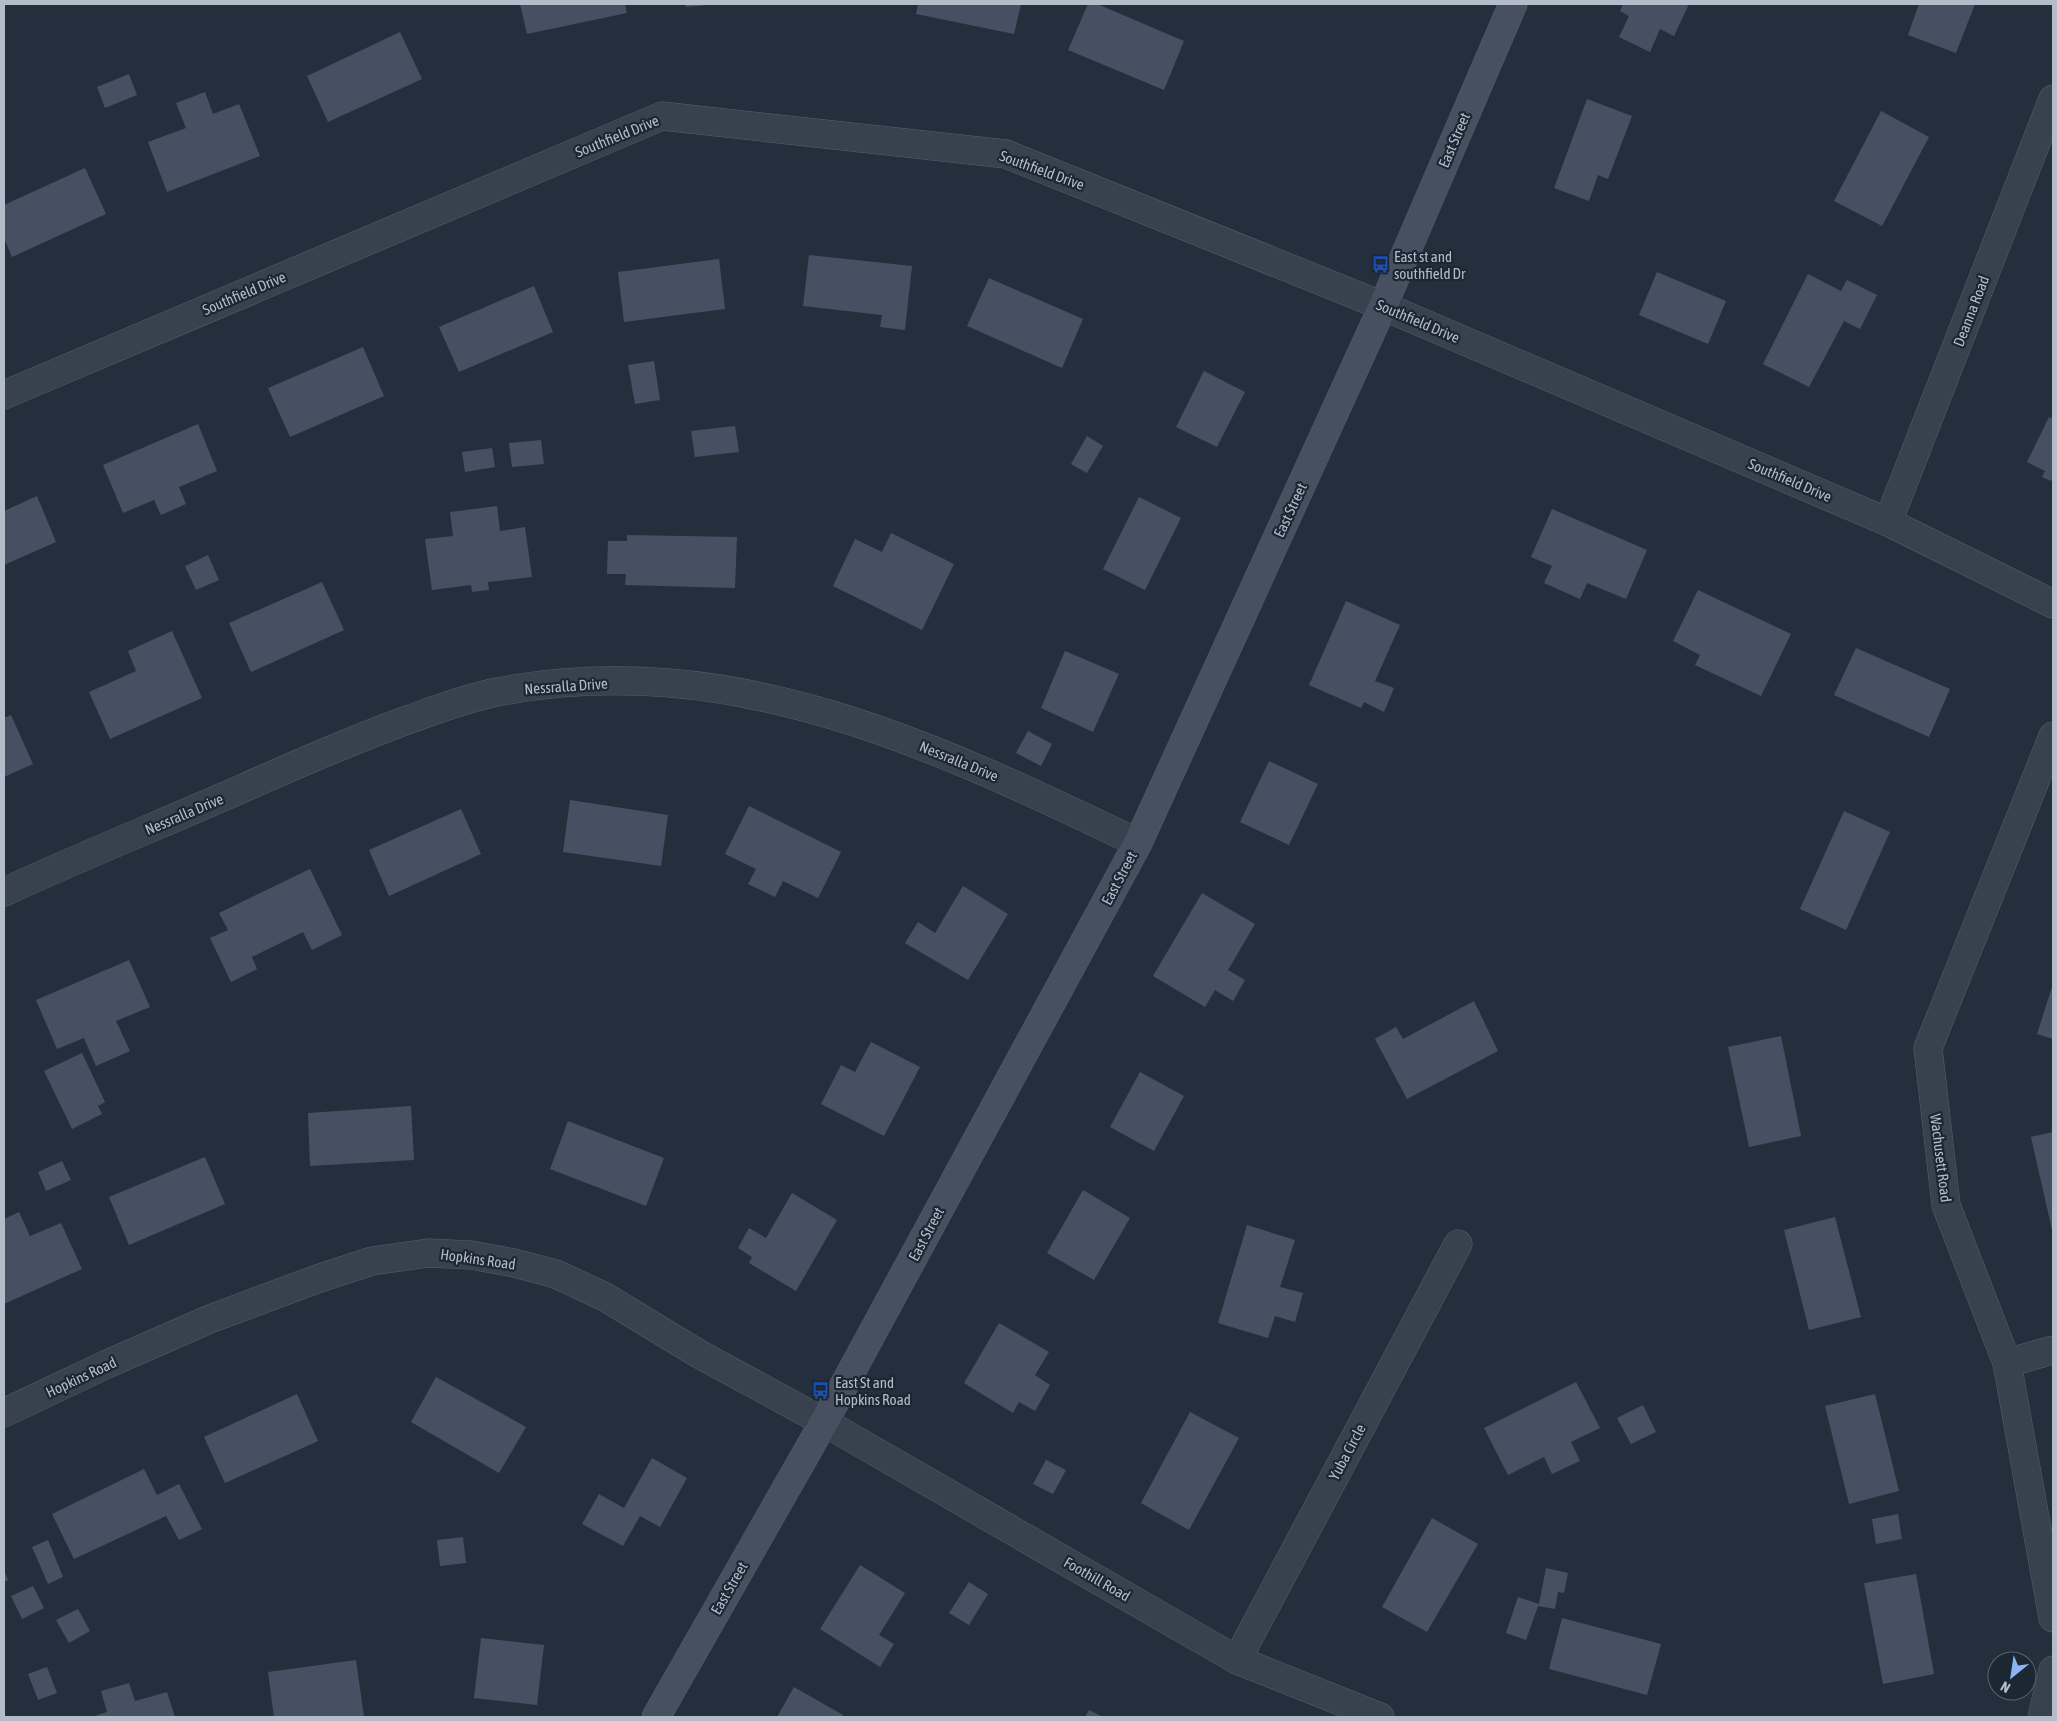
<svg xmlns="http://www.w3.org/2000/svg" width="2057" height="1721" viewBox="0 0 2057 1721" font-family="'Asap Condensed',sans-serif">
	<style>
		.building { fill: #455162 }
		.lines { fill: none; stroke-linecap: round; stroke-linejoin: round }
		.street-casing { stroke: #565f6c; stroke-width: 29 }
		.secondary-casing { stroke: #565f6c; stroke-width: 29 }
		.street { stroke: #38414e; stroke-width: 28 }
		.secondary { stroke: #465061; stroke-width: 28 }
		.labels { text-anchor: middle; dominant-baseline: central; stroke-width: 4.5; stroke-linejoin: round; paint-order: stroke }
		.street-label { font-size: 15px; fill: #b4bcc9; stroke: #1d2633 }
		.poi-label { font-size: 15px; fill: #b4bcc9; stroke: #1d2633; text-anchor: start }
	</style>
	<rect width="100%" height="100%" fill="#242f3e"/>
	<g class="building">
		<polygon points="520,4 625,4 627,13 527,34"/>
		<polygon points="685,4 707,4 708,5 686,7"/>
		<polygon points="918,4 1021,4 1014,34 916,14"/>
		<polygon points="1088,4 1097,4 1184,41 1164,90 1068,50"/>
		<polygon points="1623,4 1689,4 1674,36 1660,29 1650,52 1619,37 1629,16 1620,11"/>
		<polygon points="1919,4 1975,4 1956,53 1908,35"/>
		<polygon points="400,32 422,79 328,122 307,76"/>
		<polygon points="129,74 137,95 105,108 97,87"/>
		<polygon points="205,92 213,114 239,104 260,156 167,192 148,142 186,128 176,103"/>
		<polygon points="1587,99 1632,116 1608,179 1598,175 1589,201 1554,188"/>
		<polygon points="1881,111 1929,137 1882,226 1834,201"/>
		<polygon points="85,168 106,214 12,257 4,238 4,205"/>
		<polygon points="809,255 912,266 905,330 880,327 882,315 803,306"/>
		<polygon points="719,259 725,309 624,322 618,272"/>
		<polygon points="1657,272 1726,301 1708,344 1639,315"/>
		<polygon points="1808,274 1841,291 1847,280 1877,295 1860,329 1844,321 1809,387 1763,364"/>
		<polygon points="989,278 1083,319 1062,368 967,326"/>
		<polygon points="534,286 553,332 459,372 439,327"/>
		<polygon points="363,347 384,396 290,437 268,388"/>
		<polygon points="654,361 660,400 635,404 628,365"/>
		<polygon points="1204,371 1245,392 1217,447 1176,427"/>
		<polygon points="2049,417 2053,419 2053,476 2051,481 2042,477 2045,471 2027,462"/>
		<polygon points="198,424 217,471 179,487 186,504 161,515 154,500 123,513 103,465"/>
		<polygon points="735,426 739,452 695,457 691,431"/>
		<polygon points="1087,436 1103,446 1087,473 1071,464"/>
		<polygon points="541,440 544,464 512,467 509,443"/>
		<polygon points="492,448 495,467 465,472 462,452"/>
		<polygon points="37,496 56,542 4,565 4,511"/>
		<polygon points="1139,497 1181,518 1145,590 1103,569"/>
		<polygon points="497,506 500,531 525,527 532,577 488,582 489,590 472,592 471,585 432,590 425,539 453,536 450,512"/>
		<polygon points="1552,509 1647,550 1626,599 1587,583 1580,599 1544,583 1552,566 1531,557"/>
		<polygon points="891,533 954,564 922,630 833,586 855,539 882,552"/>
		<polygon points="627,535 737,537 735,588 625,585 626,574 607,574 608,541 627,541"/>
		<polygon points="208,555 219,580 196,590 185,566"/>
		<polygon points="322,582 344,630 251,672 229,623"/>
		<polygon points="1698,590 1791,634 1761,696 1695,665 1700,655 1673,641"/>
		<polygon points="1346,601 1400,625 1375,681 1394,688 1384,712 1364,702 1361,708 1309,685"/>
		<polygon points="172,631 202,698 110,739 89,692 136,671 128,651"/>
		<polygon points="1856,648 1950,689 1929,737 1834,695"/>
		<polygon points="1065,651 1119,674 1093,732 1041,708"/>
		<polygon points="11,715 33,764 4,777 4,718"/>
		<polygon points="1028,731 1052,744 1041,766 1016,753"/>
		<polygon points="1269,761 1318,784 1289,845 1240,822"/>
		<polygon points="570,800 668,815 661,866 563,852"/>
		<polygon points="749,806 841,852 818,898 783,881 775,897 748,884 756,869 725,854"/>
		<polygon points="461,809 481,854 389,896 369,850"/>
		<polygon points="1844,811 1890,832 1846,930 1800,909"/>
		<polygon points="310,869 342,935 312,950 303,932 252,957 257,969 231,982 210,938 228,930 219,913"/>
		<polygon points="963,886 1008,914 968,980 905,943 918,922 935,933"/>
		<polygon points="1202,893 1255,924 1228,970 1245,980 1233,1001 1215,990 1205,1007 1153,976"/>
		<polygon points="129,960 150,1007 116,1021 130,1051 96,1066 84,1038 57,1049 36,1000"/>
		<polygon points="2053,984 2053,1039 2037,1034"/>
		<polygon points="1474,1001 1498,1051 1407,1099 1375,1039 1396,1027 1403,1039"/>
		<polygon points="1781,1036 1801,1136 1749,1147 1728,1047"/>
		<polygon points="871,1042 920,1067 884,1136 821,1104 841,1065 855,1072"/>
		<polygon points="82,1053 105,1102 98,1106 102,1114 72,1129 44,1071"/>
		<polygon points="1140,1072 1184,1096 1154,1151 1110,1127"/>
		<polygon points="411,1106 414,1160 310,1166 308,1113"/>
		<polygon points="568,1121 664,1158 646,1206 550,1169"/>
		<polygon points="2053,1132 2053,1230 2052,1230 2031,1137"/>
		<polygon points="205,1157 225,1204 129,1245 109,1197"/>
		<polygon points="62,1161 71,1180 46,1191 38,1172"/>
		<polygon points="1083,1190 1130,1218 1094,1280 1047,1253"/>
		<polygon points="792,1193 837,1220 796,1291 749,1263 752,1257 738,1248 749,1228 766,1238"/>
		<polygon points="19,1212 30,1236 61,1223 82,1269 4,1304 4,1219"/>
		<polygon points="1835,1217 1861,1317 1809,1330 1784,1230"/>
		<polygon points="1247,1225 1295,1240 1280,1287 1303,1293 1295,1322 1275,1316 1268,1338 1218,1323"/>
		<polygon points="999,1323 1049,1352 1035,1375 1050,1385 1035,1411 1019,1402 1013,1413 964,1383"/>
		<polygon points="436,1377 526,1427 499,1473 411,1422"/>
		<polygon points="1576,1382 1600,1428 1571,1442 1580,1461 1552,1474 1544,1457 1508,1475 1484,1428"/>
		<polygon points="297,1394 318,1441 225,1483 204,1437"/>
		<polygon points="1875,1394 1899,1491 1849,1504 1825,1406"/>
		<polygon points="1643,1405 1656,1432 1631,1444 1617,1418"/>
		<polygon points="1190,1412 1239,1438 1189,1530 1141,1503"/>
		<polygon points="652,1458 687,1478 660,1527 640,1516 623,1546 582,1524 599,1494 624,1508"/>
		<polygon points="1046,1460 1066,1470 1053,1494 1033,1484"/>
		<polygon points="144,1469 157,1495 179,1484 202,1529 179,1540 166,1516 74,1559 52,1514"/>
		<polygon points="1898,1514 1902,1539 1876,1544 1872,1519"/>
		<polygon points="1432,1518 1478,1544 1427,1632 1382,1607"/>
		<polygon points="463,1537 466,1563 440,1566 437,1540"/>
		<polygon points="48,1540 63,1577 48,1584 32,1547"/>
		<polygon points="860,1565 905,1593 879,1635 894,1644 880,1667 820,1629"/>
		<polygon points="1546,1568 1568,1573 1564,1593 1558,1592 1555,1609 1538,1606 1526,1640 1506,1633 1518,1597 1539,1604"/>
		<polygon points="4,1570 8,1580 4,1582"/>
		<polygon points="1916,1574 1934,1674 1883,1684 1864,1583"/>
		<polygon points="969,1582 988,1594 969,1625 949,1613"/>
		<polygon points="33,1586 44,1608 22,1619 11,1596"/>
		<polygon points="78,1609 90,1631 69,1643 56,1620"/>
		<polygon points="1562,1618 1661,1644 1647,1695 1549,1669"/>
		<polygon points="481,1638 544,1645 537,1705 474,1698"/>
		<polygon points="356,1660 364,1717 274,1717 268,1672"/>
		<polygon points="47,1667 57,1693 38,1700 28,1674"/>
		<polygon points="129,1683 135,1701 167,1692 175,1717 91,1717 107,1712 101,1691"/>
		<polygon points="794,1687 843,1715 841,1717 777,1717"/>
		<polygon points="1089,1710 1103,1717 1085,1717"/>
	</g>
	<g class="lines">
		<defs>
			<g id="street">
				<polyline points="4,395 662,116 1006,154 1383,306 1888,522 2053,604"/>
				<polyline points="1888,522 2053,99"/>
				<polyline points="2053,736 1928,1048 1946,1205 2007,1363 2053,1618"/>
				<path d="M4,892C84,855 167,822 248,786C302,762 355,739 410,719C438,709 467,698 497,692C730,647 934,745 1138,843"/>
				<polyline points="2007,1363 2053,1350"/>
				<polyline points="4,1413 105,1365 210,1319 317,1279 372,1261 428,1253 471,1255 514,1263 556,1274 605,1297 699,1354 824,1422 1237,1660 1380,1717"/>
				<polyline points="1237,1660 1458,1244"/>
				<polyline points="2042,1717 2053,1670"/>
			</g>
			<polyline id="secondary" points="656,1717 824,1422 1138,843 1383,306 1513,4"/>
		</defs>
		<use href="#street" class="street-casing"/>
		<use href="#secondary" class="secondary-casing"/>
		<use href="#street" class="street"/>
		<use href="#secondary" class="secondary"/>
	</g>
	<defs>
		<symbol id="bus-bare" viewBox="-9 -9 18 18"><path d="M-5-6H5V4H4V6H2V4H-2V6H-4V4H-5ZM-3.5-4V0h7V-4ZM-3.5 1.2v1.5H-2V1.2ZM2 1.2v1.5H3.5V1.2Z" fill="#1a4fb4" stroke="#1d2633" stroke-width="2.5" paint-order="stroke"/></symbol>
	</defs>
	<g fill-rule="evenodd">
		<use href="#bus-bare" x="1368" y="252" width="25" height="25"/>
		<use href="#bus-bare" x="808" y="1378" width="25" height="25"/>
	</g>
	<g class="labels">
		<g class="street-label">
			<text transform="translate(617 136) rotate(-22)">Southfield Drive</text>
			<text transform="translate(1454 140) rotate(-67)">East Street</text>
			<text transform="translate(1042 170) rotate(20)">Southfield Drive</text>
			<text transform="translate(244 293) rotate(-23)">Southfield Drive</text>
			<text transform="translate(1971 311) rotate(-69)">Deanna Road</text>
			<text transform="translate(1418 321) rotate(23)">Southfield Drive</text>
			<text transform="translate(1790 480) rotate(23)">Southfield Drive</text>
			<text transform="translate(1290 510) rotate(-65)">East Street</text>
			<text transform="translate(566 686) rotate(-4)">Nessralla Drive</text>
			<text transform="translate(959 761) rotate(22)">Nessralla Drive</text>
			<text transform="translate(184 814) rotate(-23)">Nessralla Drive</text>
			<text transform="translate(1119 878) rotate(-62)">East Street</text>
			<text transform="translate(1941 1158) rotate(83)">Wachusett Road</text>
			<text transform="translate(926 1234) rotate(-62)">East Street</text>
			<text transform="translate(478 1259) rotate(8)">Hopkins Road</text>
			<text transform="translate(81 1377) rotate(-25)">Hopkins Road</text>
			<text transform="translate(1347 1452) rotate(-62)">Yuba Circle</text>
			<text transform="translate(1097 1579) rotate(30)">Foothill Road</text>
			<text transform="translate(729 1588) rotate(-60)">East Street</text>
		</g>
		<g class="poi-label">
			<text x="1394" y="256">East st and<tspan x="1394" dy="17">southfield Dr</tspan></text>
			<text x="835" y="1382">East St and<tspan x="835" dy="17">Hopkins Road</tspan></text>
		</g>
	</g>
	<rect width="2057" height="1721" fill="none" stroke="#b4bcc9" stroke-width="10"/>
	<g transform="translate(2012 1676) rotate(210)"><circle r="24" fill="#1d2633" stroke="#59626f"/>
	<path d="M0-4L9 19L0 12L-9 19Z" fill="#8ab4f8"/>
	<text y="-8" font-size="14" font-weight="bold" text-anchor="middle" fill="#b4bcc9">N</text>
	</g>
</svg>
